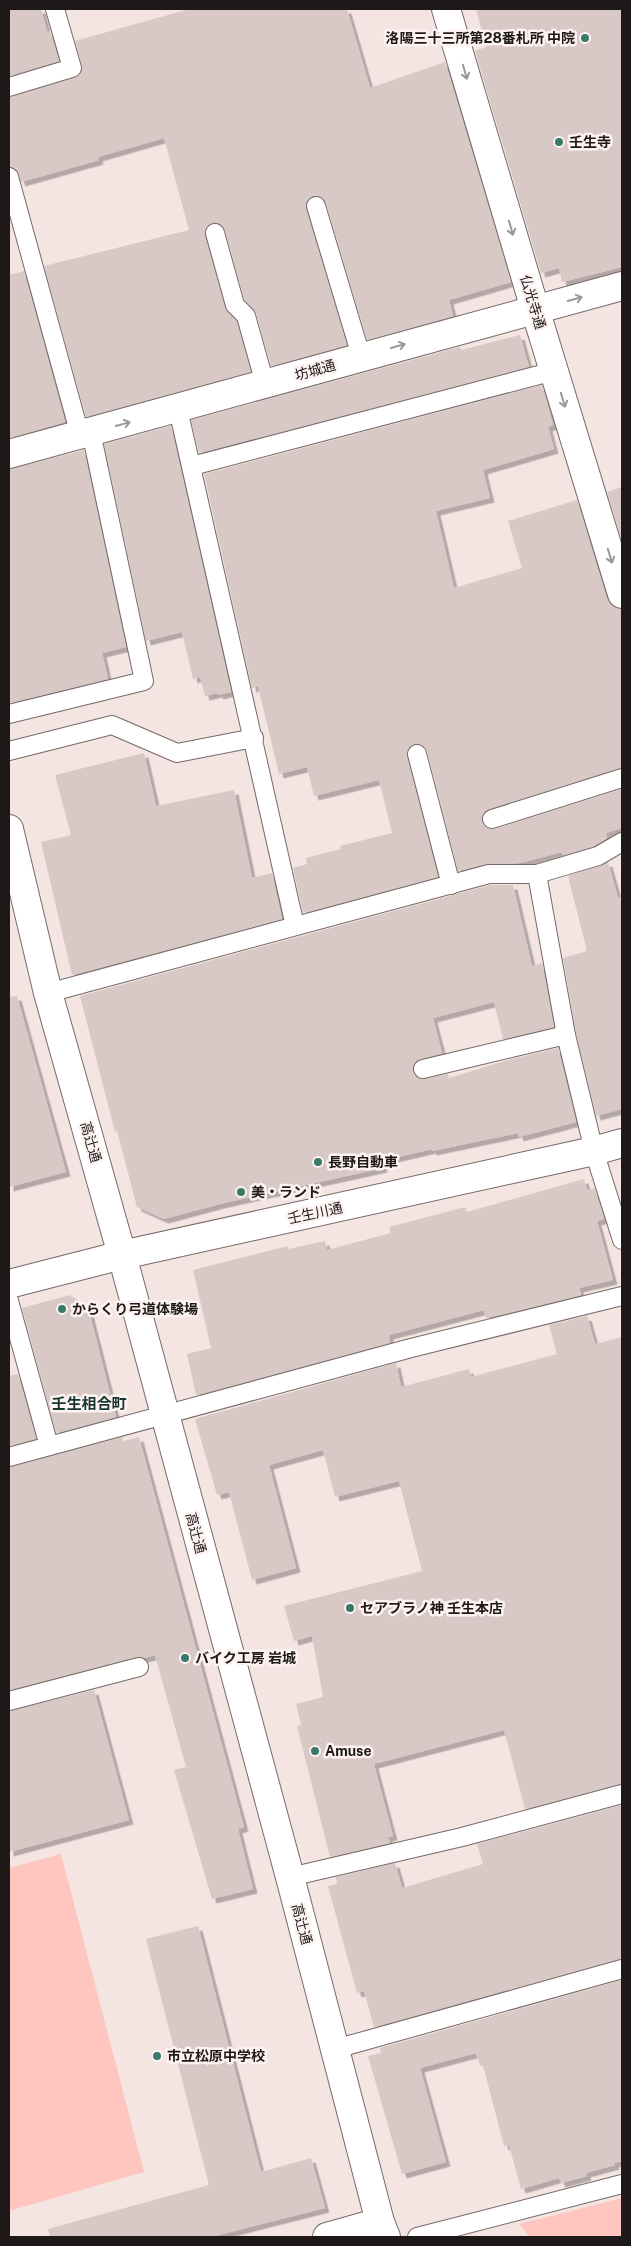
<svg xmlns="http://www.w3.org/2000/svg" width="631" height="2246" viewBox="0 0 631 2246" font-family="'Public Sans','Noto Sans JP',sans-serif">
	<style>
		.green { fill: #fec6be }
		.building { fill: #d8c8c6; filter: url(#shadow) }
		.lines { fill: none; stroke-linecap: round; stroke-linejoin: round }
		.lane-casing { stroke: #776967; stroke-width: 20 }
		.street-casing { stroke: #776967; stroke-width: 30 }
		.secondary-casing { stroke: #776967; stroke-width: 30 }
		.lane { stroke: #fff; stroke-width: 18 }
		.street { stroke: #fff; stroke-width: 28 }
		.secondary { stroke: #fff; stroke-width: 28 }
		.oneway { stroke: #9a9897 }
		.poi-dot { fill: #377a6c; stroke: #fdf3f2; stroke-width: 2 }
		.labels { text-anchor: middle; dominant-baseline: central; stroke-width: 5; stroke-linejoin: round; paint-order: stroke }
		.poi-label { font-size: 14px; font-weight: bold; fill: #1e1918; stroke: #fdf3f2; text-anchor: start }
		.street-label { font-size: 14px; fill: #1e1918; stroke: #fdf3f2 }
		.neighbourhood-label { font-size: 15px; font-weight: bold; fill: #15352e; stroke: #fdf3f2 }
	</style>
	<defs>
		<filter id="shadow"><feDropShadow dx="4.5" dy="4.5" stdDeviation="0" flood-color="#0004"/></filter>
	</defs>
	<rect width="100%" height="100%" fill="#f4e5e2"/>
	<g class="green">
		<polygon points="61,1854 144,2172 9,2211 9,1868"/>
		<polygon points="622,2198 622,2237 530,2237 519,2224"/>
	</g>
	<g class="building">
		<polygon points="9,9 41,9 47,32 50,31 59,61 9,76"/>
		<polygon points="189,9 347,9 370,88 445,62 511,282 449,300 453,316 367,340 326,203 319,196 312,196 306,203 306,209 347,345 271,366 256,313 244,299 225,230 218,223 212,223 205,230 205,236 225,308 237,322 251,372 86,417 44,266 189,230 164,138 98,157 99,160 21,182 17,170 9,167 9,97 79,76 82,66 75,41"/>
		<polygon points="476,9 622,9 622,267 562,282 559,268 541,273 475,51 486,47"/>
		<polygon points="24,271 65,422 9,438 9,275"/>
		<polygon points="520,335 529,367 199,453 191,420 460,347 461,350"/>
		<polygon points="542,385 553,425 548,427 554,449 483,470 490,498 436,511 454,588 522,568 508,521 577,500 607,599 612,606 622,609 622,768 489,809 484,812 482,822 485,827 495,829 622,789 622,828 606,833 607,838 594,846 563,855 562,852 520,863 486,864 458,871 427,751 424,746 415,744 409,747 407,757 438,877 303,913 293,868 307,864 306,858 341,849 340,846 392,833 379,780 314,796 307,767 279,774 258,686 252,688 204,474"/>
		<polygon points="171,426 231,692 219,695 218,693 205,696 200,677 193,679 182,632 146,641 104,444"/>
		<polygon points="84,450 126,647 102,653 108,679 9,703 9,469"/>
		<polygon points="622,487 622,541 607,492"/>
		<polygon points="144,753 156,806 234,790 252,878 272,873 282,919 72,975 41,842 71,835 55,775"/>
		<polygon points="608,862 618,898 622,897 622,1109 596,1116 576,1033 563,958 587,951 568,876"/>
		<polygon points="490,885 513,885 532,966 542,963 554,1027 503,1039 494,1002 433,1018 442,1053 416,1061 413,1066 413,1072 420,1079 448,1074 449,1078 508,1060 558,1048 576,1122 519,1137 518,1133 432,1151 432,1149 381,1161 383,1168 220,1204 164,1219 137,1207 117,1131 115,1132 80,996"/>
		<polygon points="17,996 66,1172 9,1187 9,997"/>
		<polygon points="584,1179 587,1190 595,1188 604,1219 597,1221 613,1280 579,1288 581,1295 486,1318 484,1310 389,1335 390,1343 196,1395 187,1354 211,1348 193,1270 288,1246 288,1249 325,1241 327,1250 391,1233 389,1227 465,1207 467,1212"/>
		<polygon points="70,1295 88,1307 116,1417 56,1433 22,1308"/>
		<polygon points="587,1316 595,1344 622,1337 622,1784 525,1809 504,1730 374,1764 393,1836 388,1837 390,1843 330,1857 297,1726 301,1725 296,1704 323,1697 312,1636 294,1641 284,1606 422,1571 399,1481 335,1497 323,1450 269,1465 296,1568 252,1580 229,1492 217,1495 195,1419 396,1363 401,1387 469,1369 471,1377 557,1354 549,1325"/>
		<polygon points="18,1374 36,1439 9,1446 9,1376"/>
		<polygon points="122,1437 123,1441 139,1437 244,1827 238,1829 253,1889 212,1899 174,1770 186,1767 155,1655 144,1658 136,1657 9,1690 9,1467"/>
		<polygon points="94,1690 129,1820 9,1852 9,1711"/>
		<polygon points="622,1805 622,1959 374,2027 364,1991 357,1993 328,1886 337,1884 336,1877 395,1863 402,1888 483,1864 477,1844"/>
		<polygon points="198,1926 261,2172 311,2158 325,2208 211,2237 50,2237 48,2229 209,2185 146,1939"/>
		<polygon points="622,1980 622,2161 614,2163 615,2165 586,2173 587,2176 561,2183 559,2178 521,2189 509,2145 504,2146 483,2065 480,2066 476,2053 420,2068 446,2162 402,2174 368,2056 381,2053 380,2048"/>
	</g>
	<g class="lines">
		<defs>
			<g id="lane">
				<polyline points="9,87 72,68 55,9"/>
				<polyline points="9,177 80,435"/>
				<polyline points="316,206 361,356"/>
				<polyline points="215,233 235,305 246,316 265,384"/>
				<polyline points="178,409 295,926"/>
				<polyline points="192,466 554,371"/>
				<polyline points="9,714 144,681 91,432"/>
				<polyline points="9,751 112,725 177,753 254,738"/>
				<polyline points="417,754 451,885"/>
				<polyline points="492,819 622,778"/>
				<polyline points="537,874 566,1035 594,1151 622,1240"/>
				<polyline points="48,993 489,874 537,874 598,856 622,842"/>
				<polyline points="423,1069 566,1035"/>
				<polyline points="9,1301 49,1446"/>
				<polyline points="9,1457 411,1348 622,1296"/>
				<polyline points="9,1701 139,1667"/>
				<polyline points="290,1877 462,1837 622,1794"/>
				<polyline points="335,2049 622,1969"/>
				<polyline points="417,2237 622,2184"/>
			</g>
			<g id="street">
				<polyline points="446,9 535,309 622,594"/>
				<polyline points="9,454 622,286"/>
				<polyline points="327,2237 380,2222"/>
			</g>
			<g id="secondary">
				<polyline points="9,829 48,993 122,1255 290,1877 380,2222 386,2237"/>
				<polyline points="9,1284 122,1255 594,1151 622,1143"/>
			</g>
		</defs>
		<use href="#lane" class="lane-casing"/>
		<use href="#street" class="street-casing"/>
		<use href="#secondary" class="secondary-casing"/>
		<use href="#lane" class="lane"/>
		<use href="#street" class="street"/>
		<use href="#secondary" class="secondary"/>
	</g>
	<defs><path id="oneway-shaft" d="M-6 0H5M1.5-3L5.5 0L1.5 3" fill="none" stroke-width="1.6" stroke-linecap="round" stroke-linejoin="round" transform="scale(1.25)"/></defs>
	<g class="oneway">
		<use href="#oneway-shaft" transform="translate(465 72) rotate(74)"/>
		<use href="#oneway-shaft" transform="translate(511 228) rotate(74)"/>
		<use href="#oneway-shaft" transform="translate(575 299) rotate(-15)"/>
		<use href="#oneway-shaft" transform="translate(398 346) rotate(-15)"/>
		<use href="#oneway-shaft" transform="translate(563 400) rotate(73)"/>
		<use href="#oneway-shaft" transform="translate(123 424) rotate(-15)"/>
		<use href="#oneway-shaft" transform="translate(610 556) rotate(73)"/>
	</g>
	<g class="poi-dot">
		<circle cx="585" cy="38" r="5"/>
		<circle cx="559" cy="142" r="5"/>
		<circle cx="318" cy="1162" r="5"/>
		<circle cx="241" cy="1192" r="5"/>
		<circle cx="62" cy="1309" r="5"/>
		<circle cx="350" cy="1608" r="5"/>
		<circle cx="185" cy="1658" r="5"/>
		<circle cx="315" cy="1751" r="5"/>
		<circle cx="157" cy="2056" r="5"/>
	</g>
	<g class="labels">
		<g class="poi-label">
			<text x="575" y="38" text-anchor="end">洛陽三十三所第28番札所 中院</text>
			<text x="569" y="142">壬生寺</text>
			<text x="328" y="1162">長野自動車</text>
			<text x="251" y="1192">美・ランド</text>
			<text x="72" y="1309">からくり弓道体験場</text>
			<text x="360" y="1608">セアブラノ神 壬生本店</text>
			<text x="195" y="1658">バイク工房 岩城</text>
			<text x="325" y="1751">Amuse</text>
			<text x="167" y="2056">市立松原中学校</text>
		</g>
		<g class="street-label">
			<text transform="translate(533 302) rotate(73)">仏光寺通</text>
			<text transform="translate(315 370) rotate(-16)">坊城通</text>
			<text transform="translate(91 1142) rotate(74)">高辻通</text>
			<text transform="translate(315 1213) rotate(-12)">壬生川通</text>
			<text transform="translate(196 1533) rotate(75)">高辻通</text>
			<text transform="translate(302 1924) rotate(75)">高辻通</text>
		</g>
		<g class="neighbourhood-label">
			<text x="89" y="1403">壬生相合町</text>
		</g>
	</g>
	<rect width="631" height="2246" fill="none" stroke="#1e1918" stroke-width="20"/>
</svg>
